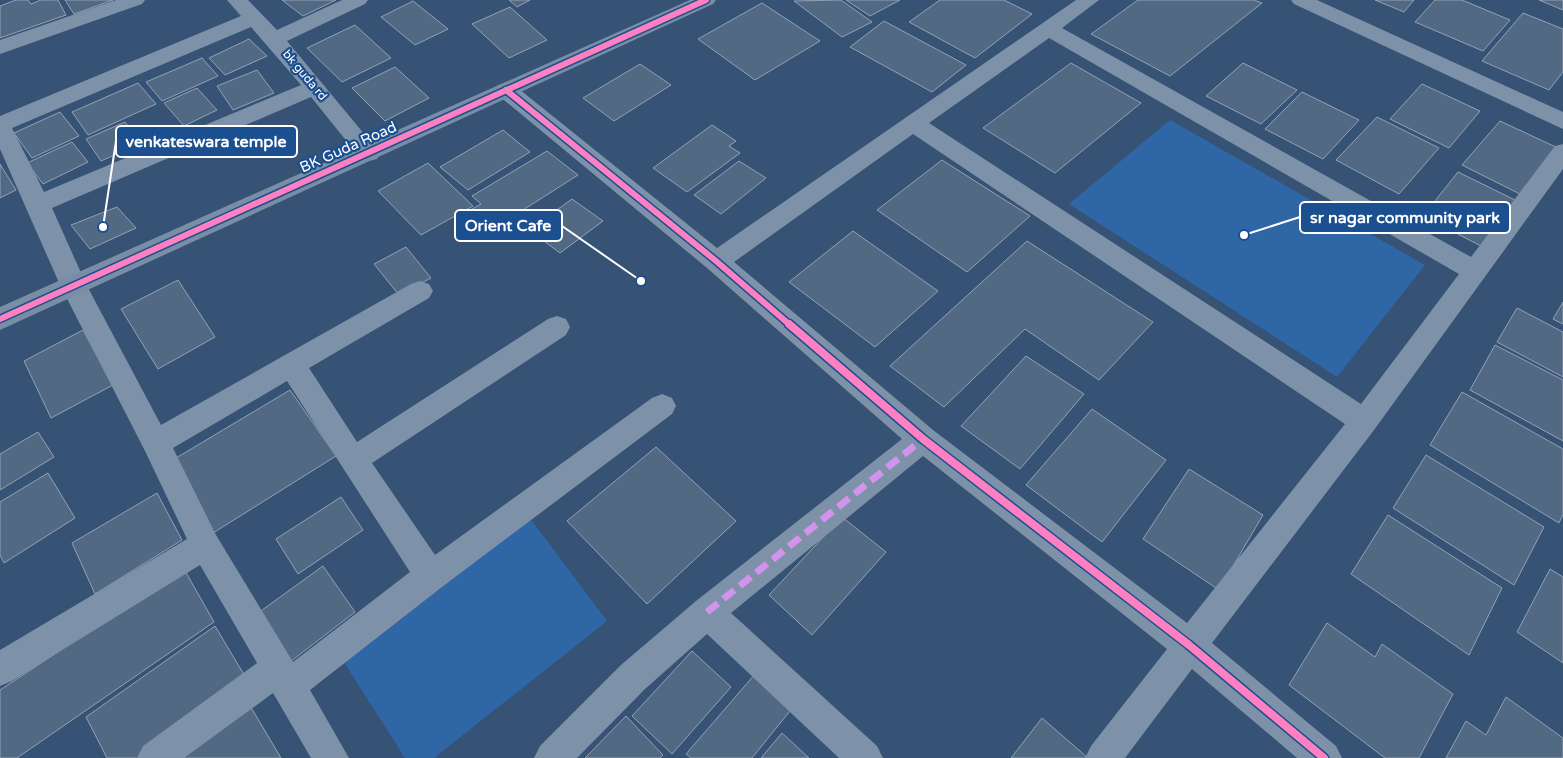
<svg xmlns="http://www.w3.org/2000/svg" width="1563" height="758" viewBox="0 0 1563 758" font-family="'Varela Round',sans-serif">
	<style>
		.green { fill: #2f66a5 }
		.building { fill: #526984; stroke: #92a2b6 }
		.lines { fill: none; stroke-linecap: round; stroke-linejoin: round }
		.street { fill: #7d92a8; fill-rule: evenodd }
		.secondary { fill: #798da4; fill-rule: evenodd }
		.quiet { stroke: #d193ec; stroke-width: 7; stroke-dasharray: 14 7; stroke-linecap: butt }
		.cycleway-far1-casing { stroke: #1b4f8f; stroke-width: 9 }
		.cycleway-casing { stroke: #1b4f8f; stroke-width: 11 }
		.cycleway-far1 { stroke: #ff80c0; stroke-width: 6 }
		.cycleway { stroke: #ff80c0; stroke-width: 8 }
		.labels { text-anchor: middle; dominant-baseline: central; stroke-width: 4.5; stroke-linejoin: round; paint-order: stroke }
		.far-street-label { font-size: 12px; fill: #fff; stroke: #1b4f8f }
		.street-label { font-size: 15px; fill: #fff; stroke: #1b4f8f }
		.leader { fill: none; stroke: #fff; stroke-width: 2 }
		.callout-dot { fill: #fff; stroke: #1b4f8f; stroke-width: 2 }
		.callout { fill: #1b4f8f; stroke: #fff; stroke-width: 2 }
		.callout-label { font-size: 16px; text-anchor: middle; font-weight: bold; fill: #fff }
	</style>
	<rect width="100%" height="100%" fill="#365274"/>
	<g class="green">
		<polygon points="1170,120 1425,265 1337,377 1069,204"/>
		<polygon points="530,518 607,621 434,758 405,758 338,653"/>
	</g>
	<g class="building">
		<polygon points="16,0 28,0 31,4 41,0 58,0 66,15 0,38 0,6"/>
		<polygon points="65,0 113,0 74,14"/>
		<polygon points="282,0 336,0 303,16"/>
		<polygon points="509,0 530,0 517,7"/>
		<polygon points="841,0 872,22 842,37 794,1"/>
		<polygon points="846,0 900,0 870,16"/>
		<polygon points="940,0 1004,0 1032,14 975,58 909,22"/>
		<polygon points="1138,0 1254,0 1262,3 1170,76 1091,34"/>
		<polygon points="1375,0 1414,0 1404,12"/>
		<polygon points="1435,0 1462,0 1510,20 1483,51 1415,22"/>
		<polygon points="1539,0 1563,0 1563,10"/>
		<polygon points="413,1 448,29 415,45 381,17"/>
		<polygon points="762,3 820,41 755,80 698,39"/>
		<polygon points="510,7 547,40 509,58 472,24"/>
		<polygon points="1523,13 1563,29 1563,72 1549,90 1482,61"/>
		<polygon points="884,21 966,65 932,92 850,47"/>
		<polygon points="355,25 391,58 342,82 307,48"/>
		<polygon points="249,39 267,56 225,75 209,58"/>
		<polygon points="202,58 218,76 162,101 146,82"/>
		<polygon points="1071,63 1141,103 1055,173 983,128"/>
		<polygon points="1243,63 1297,90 1261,124 1206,96"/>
		<polygon points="640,64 671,85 614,121 583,98"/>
		<polygon points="395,67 429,98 385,121 352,88"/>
		<polygon points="257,70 274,93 233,110 217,86"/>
		<polygon points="138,83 156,104 88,135 72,112"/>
		<polygon points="1422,84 1480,111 1449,148 1390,119"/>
		<polygon points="197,88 217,110 184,126 164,103"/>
		<polygon points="1302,92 1359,120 1323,159 1265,129"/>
		<polygon points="60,112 79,136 32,158 14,133"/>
		<polygon points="1377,117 1439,148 1399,194 1336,160"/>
		<polygon points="1500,121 1560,149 1524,196 1462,165"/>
		<polygon points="125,122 141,143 101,161 86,139"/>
		<polygon points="712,125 736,141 729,146 740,153 687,192 653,168"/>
		<polygon points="503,130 530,152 468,190 440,167"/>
		<polygon points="72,142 88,162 43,184 27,163"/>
		<polygon points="547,151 578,175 487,233 465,213 481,204 472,196"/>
		<polygon points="942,160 1030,216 967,272 877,210"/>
		<polygon points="739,161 766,178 721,214 694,195"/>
		<polygon points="428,163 473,206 421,235 378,191"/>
		<polygon points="0,164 16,190 0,198"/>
		<polygon points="1458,172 1515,200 1481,246 1423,216"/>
		<polygon points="572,199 603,221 560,253 529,230"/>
		<polygon points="117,207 136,228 90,249 71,225"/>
		<polygon points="853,231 938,291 875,347 789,282"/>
		<polygon points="1027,241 1153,322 1099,380 1025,329 944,407 890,366"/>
		<polygon points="406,247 431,278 399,295 374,264"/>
		<polygon points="178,280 215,337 158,369 121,309"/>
		<polygon points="1563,302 1563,324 1553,319"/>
		<polygon points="1517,308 1563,332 1563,377 1497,342"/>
		<polygon points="83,330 113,385 51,418 24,361"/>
		<polygon points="1495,345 1563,380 1563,441 1470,390"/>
		<polygon points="1026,356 1084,394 1020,469 961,426"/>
		<polygon points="290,390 336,456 213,533 171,461"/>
		<polygon points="1462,392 1563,449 1563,514 1559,523 1430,445"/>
		<polygon points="1092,409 1166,460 1102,542 1026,485"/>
		<polygon points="38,432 54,457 0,490 0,454"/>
		<polygon points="656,447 736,521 647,604 567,521"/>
		<polygon points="1426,455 1544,527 1514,585 1393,508"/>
		<polygon points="1189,469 1263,515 1219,590 1143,539"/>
		<polygon points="48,473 75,518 4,563 0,555 0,502"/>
		<polygon points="157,493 182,540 95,594 72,543"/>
		<polygon points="341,497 363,530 298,574 276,539"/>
		<polygon points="1388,515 1502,588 1469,655 1351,574"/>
		<polygon points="842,517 886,552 812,635 769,595"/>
		<polygon points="323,566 355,612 290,662 258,613"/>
		<polygon points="184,569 214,622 17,758 0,758 0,690"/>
		<polygon points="1550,569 1563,577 1563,663 1517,632"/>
		<polygon points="1327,623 1375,657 1382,644 1453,694 1419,758 1385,758 1289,685"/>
		<polygon points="215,626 246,678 138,758 107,758 86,717"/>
		<polygon points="692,651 731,687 672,754 632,716"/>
		<polygon points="756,673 794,706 752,758 691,758 686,754"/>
		<polygon points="1506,697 1563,738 1563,758 1446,758 1466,721 1486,735"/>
		<polygon points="249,704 281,758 178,758"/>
		<polygon points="626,716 663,755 660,758 585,758"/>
		<polygon points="1042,718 1088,758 1011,758"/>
		<polygon points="782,733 809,758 761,758"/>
	</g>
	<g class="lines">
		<g class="street">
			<polygon points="116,0 145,0 142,4 0,54 0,40"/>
			<path d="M227,0H248L277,30L342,0H368L365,4L287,41L380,153L377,159L369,161L361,159L311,97L52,208L86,284L161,425L411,284L420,281L429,284L433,291L429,298L309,368L357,442L548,319L557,316L566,319L570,327L566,335L372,463L435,555L652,398L662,394L672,398L676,406L672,414L442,587L310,690L349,758H311L273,693L184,758H137L143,746L257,663L200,565L12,681L0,686V650L187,539L145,451L60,285L0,149V116L241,16ZM251,27L301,85L44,192L12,128ZM287,381L410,572L293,662L216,535L173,448Z"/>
			<path d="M1076,0H1099L1062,28L1471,257L1555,146L1563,144V169L1374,430L1212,643L1336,746L1342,758H1297L1192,669L1125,758H1085L1091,746L1167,649L923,456L731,613L877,746L883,758H839L707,634L645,689L577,758H534L540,746L621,665L696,601L902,439L707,268L498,95L495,90L498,85L506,83L514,85L717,248ZM1049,38L1459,274L1361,404L929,123ZM913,134L1345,424L1187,623L933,430L734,262Z"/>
			<polygon points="1291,0 1317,0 1563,112 1563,129 1294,4"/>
		</g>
		<polygon class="secondary" points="690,0 716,0 713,4 0,330 0,307"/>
		<polyline class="quiet" points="707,612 923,439"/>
		<defs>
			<g id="cycleway-far1">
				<polyline points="506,90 716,261 790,325"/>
				<polyline points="0,319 706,0"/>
			</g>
			<polyline id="cycleway" points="789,324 923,439 1189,645 1324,758"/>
		</defs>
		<use href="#cycleway-far1" class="cycleway-far1-casing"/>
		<use href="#cycleway" class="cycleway-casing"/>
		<use href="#cycleway-far1" class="cycleway-far1"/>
		<use href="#cycleway" class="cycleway"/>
	</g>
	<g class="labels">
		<g class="far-street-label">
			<text transform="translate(305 75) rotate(50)">bk guda rd</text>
		</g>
		<g class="street-label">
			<text transform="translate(348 147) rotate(-24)">BK Guda Road</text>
		</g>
	</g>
	<path class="leader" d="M103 227L116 141M1244 235L1300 217M641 281L562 226"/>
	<g class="callout-dot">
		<circle cx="103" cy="227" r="5"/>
		<circle cx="1244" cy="235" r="5"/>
		<circle cx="641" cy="281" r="5"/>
	</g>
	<g class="callout">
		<rect x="116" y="126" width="181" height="31" rx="5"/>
		<rect x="1300" y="202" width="210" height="31" rx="5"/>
		<rect x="455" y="210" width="107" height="31" rx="5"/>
	</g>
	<g class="callout-label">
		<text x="206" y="147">venkateswara temple</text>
		<text x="1405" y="223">sr nagar community park</text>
		<text x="508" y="231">Orient Cafe</text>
	</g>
</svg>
